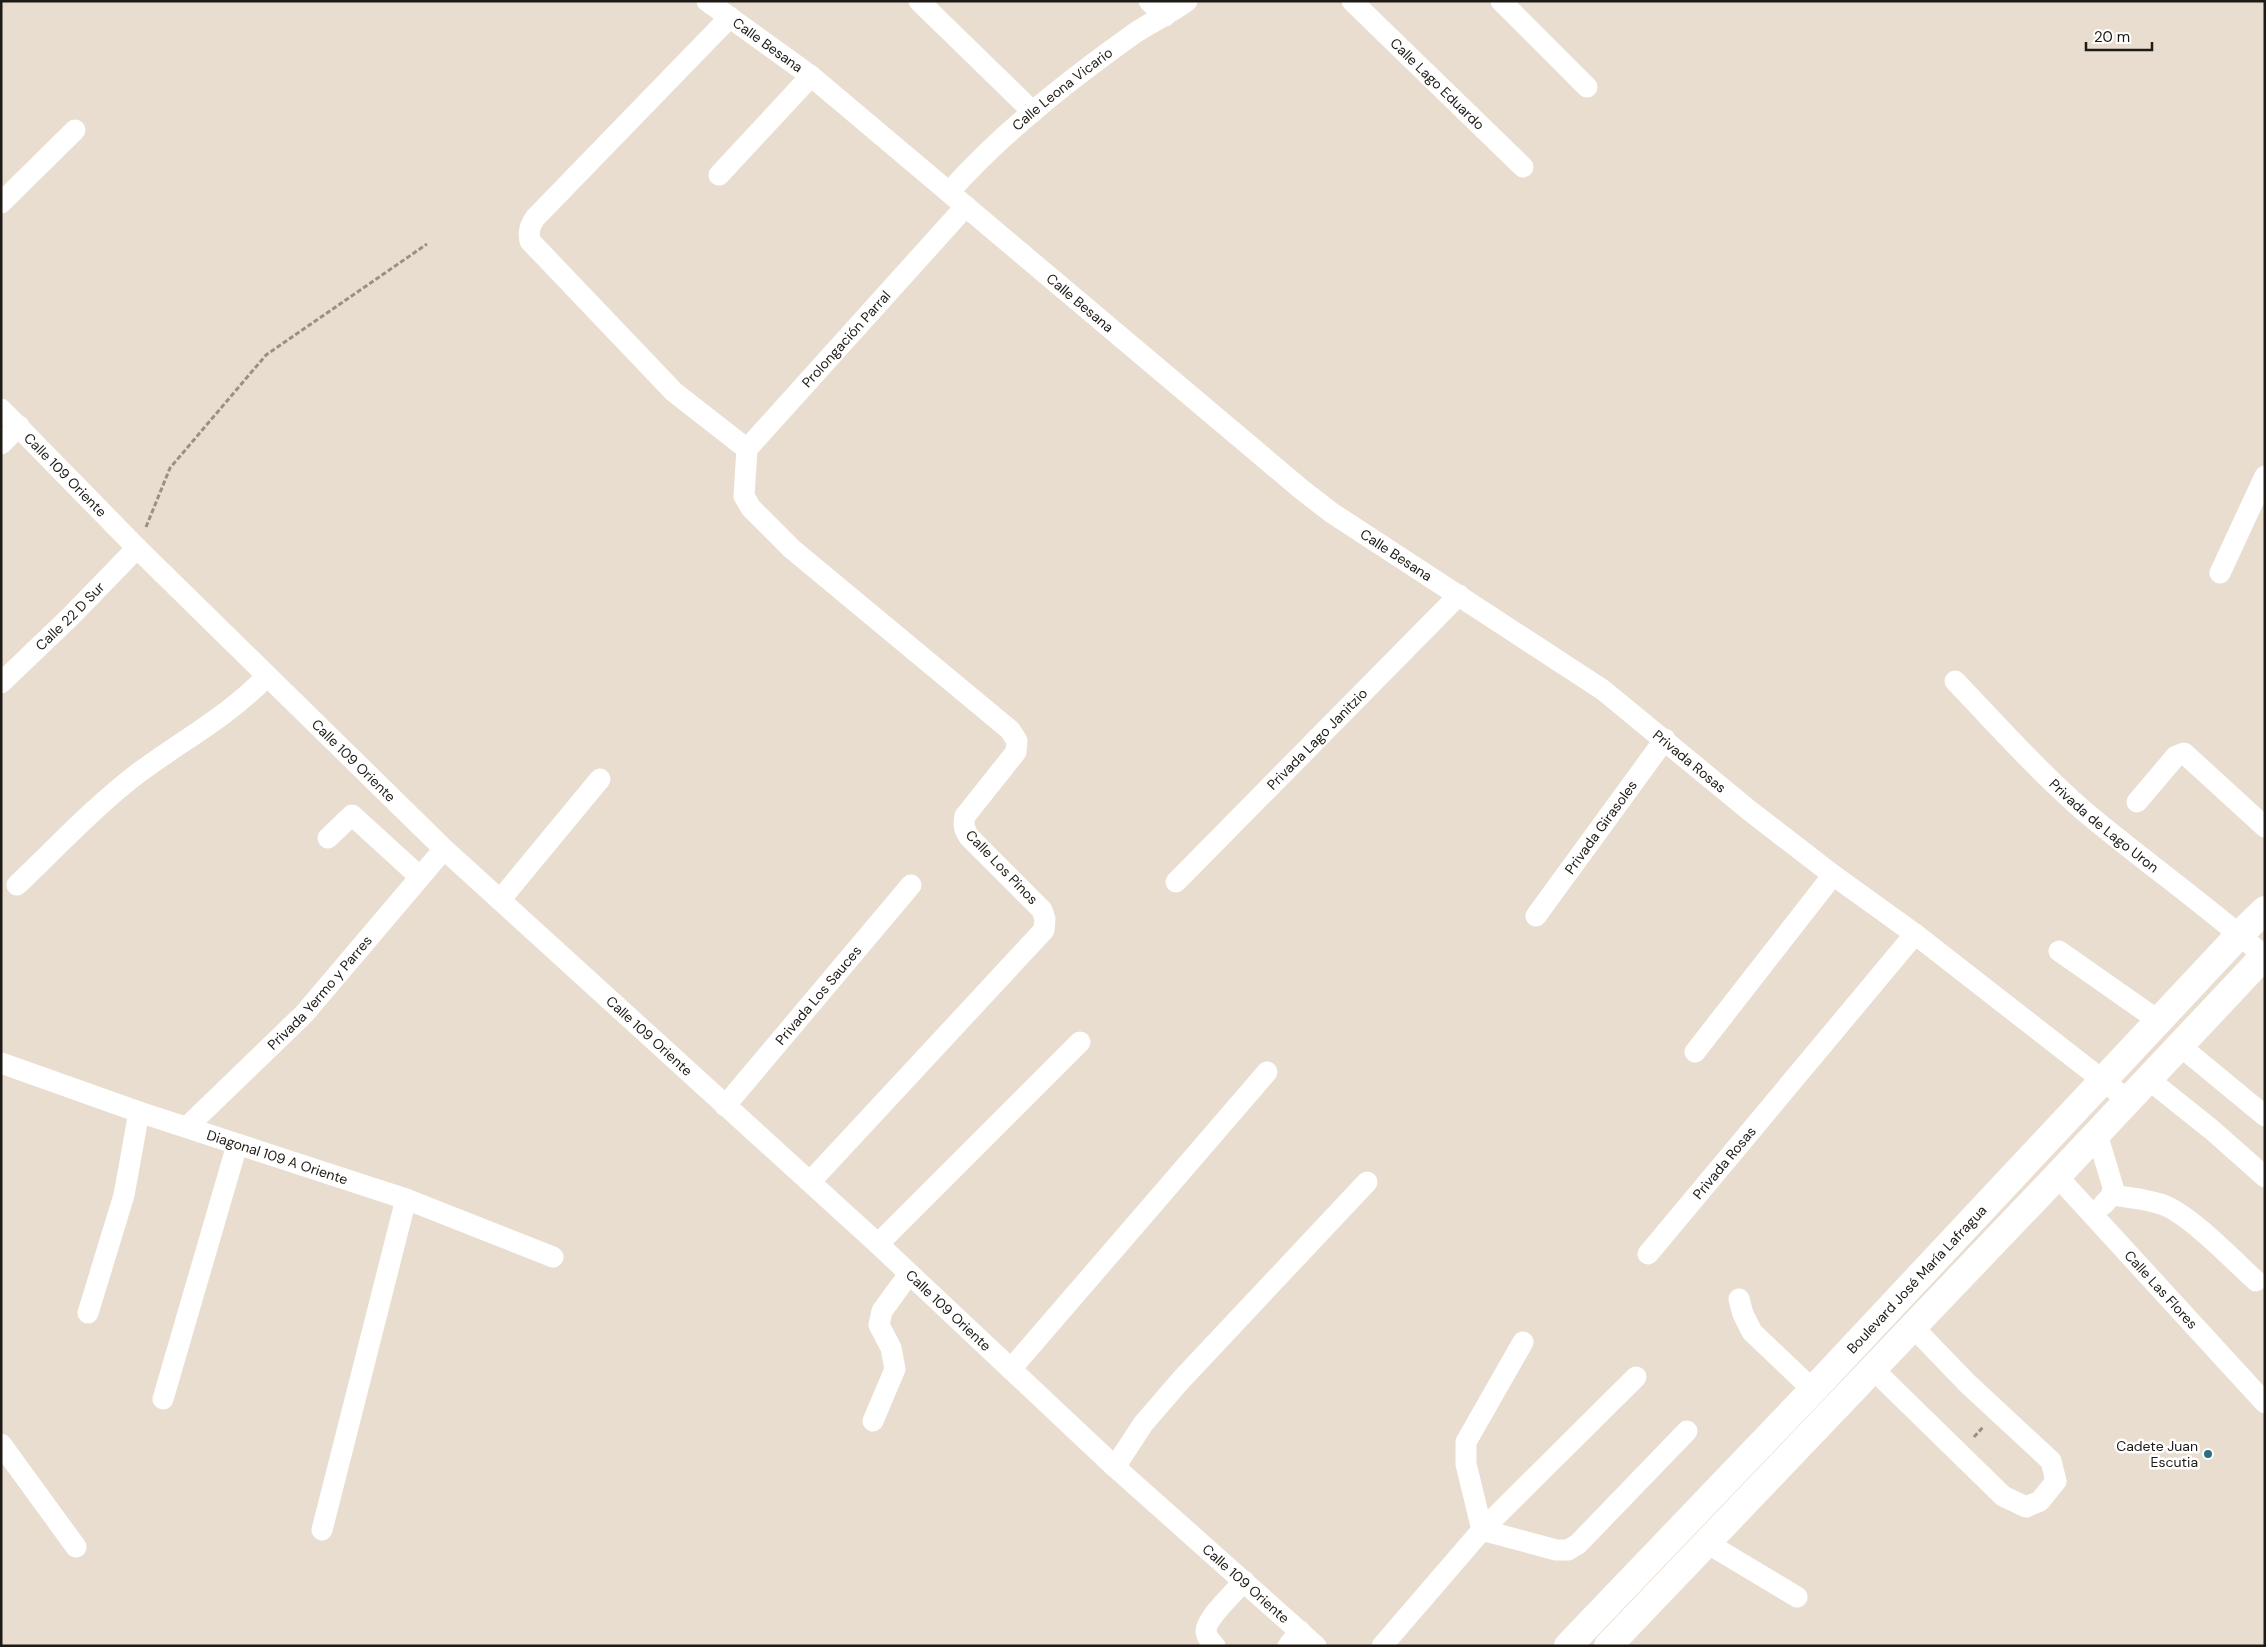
<svg xmlns="http://www.w3.org/2000/svg" width="2266" height="1647" viewBox="0 0 2266 1647" font-family="'DM Sans',sans-serif">
	<style>
		.lines { fill: none; stroke-linecap: round; stroke-linejoin: round }
		.path { stroke: #999086; stroke-width: 3; stroke-dasharray: 5 2.5; stroke-linecap: butt }
		.minor { stroke: #fff; stroke-width: 21 }
		.major { stroke: #fff; stroke-width: 28 }
		.poi-dot { fill: #2a6f7f; stroke: #fff; stroke-width: 2 }
		.labels { text-anchor: middle; dominant-baseline: central; stroke-width: 5; stroke-linejoin: round; paint-order: stroke }
		.street-label { font-size: 14px; fill: #1e1a15; stroke: #fff }
		.poi-label { font-size: 14px; fill: #1e1a15; stroke: #fff; text-anchor: end }
	</style>
	<rect width="100%" height="100%" fill="#e9ddcf"/>
	<g class="lines">
		<g class="path">
			<polyline points="146,527 170,468 266,355 427,244"/>
			<polyline points="1974,1437 1983,1427"/>
		</g>
		<g class="minor">
			<path id="s1" d="M707,1L811,76L1301,489L1332,513L1603,690L1750,811L1833,875L1915,934L2128,1100"/>
			<polyline points="919,1 1033,112"/>
			<polyline points="1149,1 1165,16"/>
			<path id="s2" d="M1352,1L1523,167"/>
			<polyline points="1501,1 1587,87"/>
			<path d="M730,17L535,218C530,226 528,231 530,241L674,392L747,449"/>
			<polyline points="719,175 811,76"/>
			<path id="s3" d="M950,191C1004,131 1069,80 1135,33C1151,22 1170,14 1187,1"/>
			<polyline points="1,203 75,130"/>
			<path id="s4" d="M1,409L137,548L444,849L878,1244L1115,1467L1316,1646"/>
			<polyline points="1,444 19,426"/>
			<polyline points="2220,573 2265,476"/>
			<path id="s5" d="M1955,681C1997,725 2038,771 2084,811C2143,861 2207,905 2265,957"/>
			<path id="s6" d="M1,683L70,617L137,548"/>
			<polyline points="2137,802 2176,756 2184,753 2265,827"/>
			<polyline points="328,838 352,815 420,877"/>
			<path id="s7" d="M1176,882L1459,595"/>
			<path d="M17,885C56,848 94,807 137,774C181,741 229,716 267,676"/>
			<polyline points="500,900 600,779"/>
			<path id="s8" d="M1536,916L1665,739"/>
			<polyline points="2059,951 2159,1021"/>
			<polyline points="2179,1045 2265,1116"/>
			<polyline points="1695,1052 1833,875"/>
			<path id="s9" d="M1,1063L139,1112L406,1199L553,1257"/>
			<polyline points="2147,1078 2212,1130 2265,1177"/>
			<path id="s10" d="M725,1106L911,885"/>
			<path id="s11" d="M187,1127L304,1014L444,849"/>
			<polyline points="2097,1134 2113,1187 2112,1195 2103,1205"/>
			<path id="s12" d="M2057,1176L2265,1403"/>
			<path id="s13" d="M810,1182L1044,930L1045,919L1042,910L970,838C964,830 963,825 965,816L1016,752L1017,741L1010,730L792,549L751,508L744,496L747,449L966,206"/>
			<path d="M2112,1195C2130,1198 2150,1199 2166,1206C2193,1218 2233,1260 2256,1281"/>
			<polyline points="878,1244 1080,1042"/>
			<path id="s14" d="M1648,1254L1915,934"/>
			<polyline points="1739,1299 1743,1314 1752,1332 1813,1390"/>
			<polyline points="88,1313 124,1195 139,1112"/>
			<polyline points="1523,1342 1466,1442 1466,1464 1482,1530 1556,1550 1568,1550 1578,1544 1687,1431"/>
			<polyline points="1011,1369 1267,1072"/>
			<polyline points="1873,1369 2003,1496 2026,1507 2040,1501 2056,1481 2051,1461 1967,1383 1913,1327"/>
			<polyline points="163,1399 237,1145"/>
			<polyline points="873,1421 895,1369 891,1348 879,1325 882,1311 909,1274"/>
			<polyline points="1,1444 76,1547"/>
			<polyline points="1115,1467 1143,1424 1181,1380 1367,1182"/>
			<polyline points="322,1530 406,1199"/>
			<polyline points="1707,1543 1797,1597"/>
			<path d="M1215,1646C1211,1642 1207,1638 1206,1632C1205,1619 1235,1592 1244,1581"/>
			<polyline points="1288,1646 1300,1631"/>
			<polyline points="1382,1646 1482,1530 1636,1377"/>
		</g>
		<g class="major">
			<path id="s15" d="M1568,1646L1813,1390L2240,934L2265,910"/>
			<polyline points="1608,1646 2057,1176 2265,955"/>
		</g>
	</g>
	<circle class="poi-dot" cx="2208" cy="1454" r="5"/>
	<g class="labels">
		<g class="street-label">
			<text stroke="none"><textPath href="#s1" startOffset="75">Calle Besana</textPath></text>
			<text stroke="none"><textPath href="#s2" startOffset="119">Calle Lago Eduardo</textPath></text>
			<text stroke="none"><textPath href="#s3" startOffset="152">Calle Leona Vicario</textPath></text>
			<text stroke="none"><textPath href="#s1" startOffset="480">Calle Besana</textPath></text>
			<text stroke="none"><textPath href="#s13" startOffset="1146">Prolongación Parral</textPath></text>
			<text stroke="none"><textPath href="#s4" startOffset="92">Calle 109 Oriente</textPath></text>
			<text stroke="none"><textPath href="#s1" startOffset="885">Calle Besana</textPath></text>
			<text stroke="none"><textPath href="#s6" startOffset="96">Calle 22 D Sur</textPath></text>
			<text stroke="none"><textPath href="#s7" startOffset="201">Privada Lago Janitzio</textPath></text>
			<text stroke="none"><textPath href="#s1" startOffset="1244">Privada Rosas</textPath></text>
			<text stroke="none"><textPath href="#s4" startOffset="498">Calle 109 Oriente</textPath></text>
			<text stroke="none"><textPath href="#s5" startOffset="208">Privada de Lago Uron</textPath></text>
			<text stroke="none"><textPath href="#s8" startOffset="110">Privada Girasoles</textPath></text>
			<text transform="translate(1002 867) rotate(46)">Calle Los Pinos</text>
			<text stroke="none"><textPath href="#s11" startOffset="189">Privada Yermo y Parres</textPath></text>
			<text stroke="none"><textPath href="#s10" startOffset="145">Privada Los Sauces</textPath></text>
			<text stroke="none"><textPath href="#s4" startOffset="902">Calle 109 Oriente</textPath></text>
			<text stroke="none"><textPath href="#s9" startOffset="292">Diagonal 109 A Oriente</textPath></text>
			<text stroke="none"><textPath href="#s14" startOffset="119">Privada Rosas</textPath></text>
			<text stroke="none"><textPath href="#s15" startOffset="506">Boulevard José María Lafragua</textPath></text>
			<text stroke="none"><textPath href="#s12" startOffset="154">Calle Las Flores</textPath></text>
			<text stroke="none"><textPath href="#s4" startOffset="1308">Calle 109 Oriente</textPath></text>
			<text stroke="none"><textPath href="#s4" startOffset="1712">Calle 109 Oriente</textPath></text>
		</g>
		<g class="poi-label">
			<text x="2198" y="1446">Cadete Juan<tspan x="2198" dy="16">Escutia</tspan></text>
		</g>
	</g>
	<rect width="2266" height="1647" fill="none" stroke="#1e1a15" stroke-width="5"/>
	<path d="M2086 42v8h66v-8" fill="none" stroke="#1e1a15" stroke-width="2.5"/>
	<text x="2094" y="42" font-size="15" fill="#1e1a15" stroke="#ffffff" stroke-width="4" paint-order="stroke">20 m</text>
</svg>
